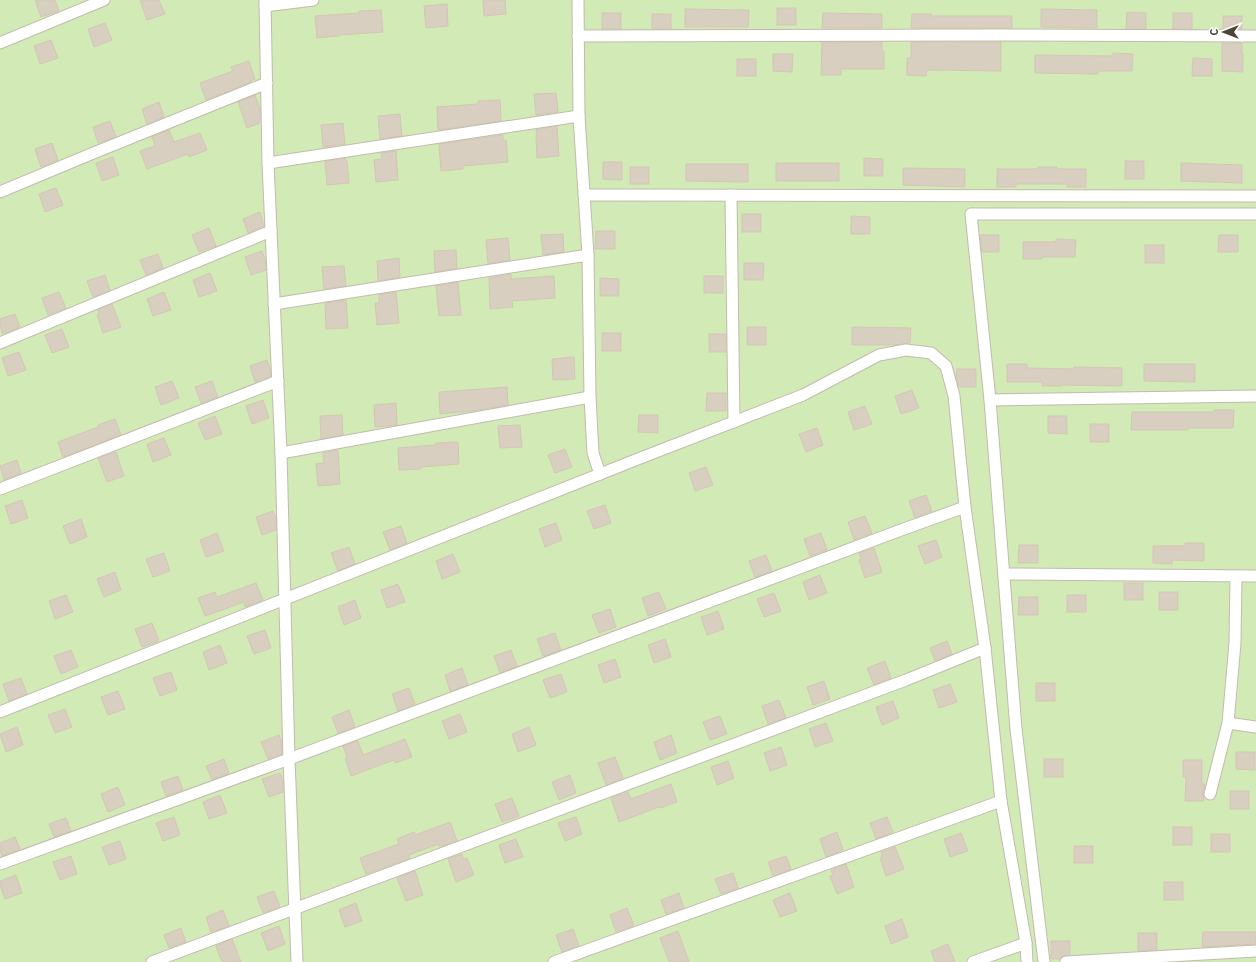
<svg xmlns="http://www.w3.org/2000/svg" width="1256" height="962" viewBox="0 0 1256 962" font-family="Overpass,sans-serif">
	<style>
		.green { fill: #d2eab5 }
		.building { fill: #d8cfc1; stroke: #d3c7b4 }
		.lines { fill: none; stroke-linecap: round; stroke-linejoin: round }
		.service-casing { stroke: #c2bbae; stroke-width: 13 }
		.service { stroke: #fff; stroke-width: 11 }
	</style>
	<rect width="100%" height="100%" fill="#f6f3ec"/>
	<rect class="green" x="0" y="0" width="1256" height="962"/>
	<g class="building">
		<polygon points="35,0 55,0 59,11 41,17"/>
		<polygon points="140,0 159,0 165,14 147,20"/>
		<polygon points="483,0 505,0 506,14 484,16"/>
		<polygon points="447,4 448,26 426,28 424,6"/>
		<rect x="777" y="8" width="19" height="17"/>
		<polygon points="685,9 749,10 748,27 685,27"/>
		<polygon points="1041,9 1097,10 1097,28 1041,27"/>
		<polygon points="381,10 383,32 339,35 339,36 317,38 315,16 359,13 359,11"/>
		<polygon points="1127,12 1146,13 1146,29 1126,29"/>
		<rect x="602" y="13" width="19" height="16"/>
		<polygon points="823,13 882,14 882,28 822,28"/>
		<rect x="1173" y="13" width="19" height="16"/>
		<rect x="652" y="14" width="19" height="15"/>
		<polygon points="912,14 931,14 931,16 1012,16 1012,28 911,28"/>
		<rect x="1223" y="16" width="19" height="13"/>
		<polygon points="105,23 112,40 94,47 88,29"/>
		<polygon points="51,40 58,58 40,64 34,46"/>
		<polygon points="822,42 882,42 882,51 884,52 884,69 841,69 841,75 821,75"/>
		<polygon points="911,42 1001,42 1001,71 927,70 926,76 907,75 907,58 911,58"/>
		<polygon points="1222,43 1242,43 1242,54 1243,54 1243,72 1222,71"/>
		<polygon points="1113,53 1133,54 1132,71 1098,71 1098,74 1035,73 1035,55 1113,56"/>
		<polygon points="773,54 793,54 792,72 773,71"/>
		<polygon points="1193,58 1212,59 1212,76 1192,76"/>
		<rect x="737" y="59" width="19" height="17"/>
		<polygon points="249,61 255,79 250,81 251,82 206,100 200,83 233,71 231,67"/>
		<polygon points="556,93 558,112 536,115 534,94"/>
		<polygon points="255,95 260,109 260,123 247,128 238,102"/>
		<polygon points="500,100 501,121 438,130 437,107 478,104 478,101"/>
		<polygon points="159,102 164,117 147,124 142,109"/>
		<polygon points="400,114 402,136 380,139 378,116"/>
		<polygon points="110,121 116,137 98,143 93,127"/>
		<polygon points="343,123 345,144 323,147 321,125"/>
		<polygon points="557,126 559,156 537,158 536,136 537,136 536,130"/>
		<polygon points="169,130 174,142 200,133 207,150 189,157 188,154 147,169 140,151 155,146 152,137"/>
		<polygon points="503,135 503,141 506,140 508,162 463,166 463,169 441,171 439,144"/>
		<polygon points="52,143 58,160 41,167 35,149"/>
		<polygon points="396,151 398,180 376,182 374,160 382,159 381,153"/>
		<polygon points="113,157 119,175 102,181 96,163"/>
		<polygon points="345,158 346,161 347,161 349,183 327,185 325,161"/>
		<polygon points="864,158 883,159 883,176 864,176"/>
		<rect x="1125" y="161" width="19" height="18"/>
		<polygon points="603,162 622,162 622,180 603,179"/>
		<rect x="776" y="163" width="63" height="18"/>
		<polygon points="1181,163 1242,165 1242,183 1181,181"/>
		<polygon points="686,164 748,164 748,182 686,181"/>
		<rect x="630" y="167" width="19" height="17"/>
		<polygon points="1038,167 1057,167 1057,169 1086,169 1086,187 1067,187 1067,184 1016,184 1016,187 997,187 997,169 1038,169"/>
		<polygon points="903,168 965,169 965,187 903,185"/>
		<polygon points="56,188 63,205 45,212 39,194"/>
		<polygon points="260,212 264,226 248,233 243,219"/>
		<rect x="742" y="214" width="19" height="18"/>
		<polygon points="851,216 870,217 870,234 851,234"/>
		<polygon points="209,228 216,246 199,252 192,235"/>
		<polygon points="596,231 615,231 615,249 595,249"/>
		<polygon points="563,234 564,252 543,255 541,235"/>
		<polygon points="980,235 999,235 999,252 982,252"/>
		<polygon points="1219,235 1238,235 1238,252 1218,252"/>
		<polygon points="508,238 510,260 488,264 486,240"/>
		<polygon points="1056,239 1076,240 1075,257 1042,257 1042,259 1023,259 1023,242 1056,242"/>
		<rect x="1145" y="245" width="19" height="18"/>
		<polygon points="456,250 457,268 435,272 434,251"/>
		<polygon points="262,251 265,259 266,270 251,275 245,257"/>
		<polygon points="158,254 163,268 146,275 140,260"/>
		<polygon points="399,258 400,277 378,281 377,261"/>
		<polygon points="744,263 764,263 763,280 744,280"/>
		<polygon points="344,266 346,286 324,289 322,267"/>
		<polygon points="210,273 217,291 199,297 193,280"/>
		<polygon points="511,274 511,279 554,276 555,298 512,301 513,307 490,309 489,278"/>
		<polygon points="105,275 110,290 93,297 87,281"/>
		<rect x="704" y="276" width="19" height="17"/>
		<polygon points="600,278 619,279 619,296 600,296"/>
		<polygon points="458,282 461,315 439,316 436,286"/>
		<polygon points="59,292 66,308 48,315 42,298"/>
		<polygon points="164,292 171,310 153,316 147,299"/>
		<polygon points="396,292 399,323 377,325 375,303 379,303 379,295"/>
		<polygon points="346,300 348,328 326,329 325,303"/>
		<polygon points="112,304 121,327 103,333 97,315 99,314 98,310"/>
		<polygon points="15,314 20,327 3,334 0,327 0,319"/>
		<rect x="747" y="327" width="19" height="18"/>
		<polygon points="852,327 911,328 910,343 895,345 852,345"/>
		<polygon points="62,329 69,347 52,353 45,335"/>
		<rect x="602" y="333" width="19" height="18"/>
		<rect x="709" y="334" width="17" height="18"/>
		<polygon points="19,352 26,370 8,376 2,358"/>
		<polygon points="574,357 575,379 553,380 552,359"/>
		<polygon points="267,360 270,369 271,376 255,382 250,366"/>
		<polygon points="1007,364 1027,364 1027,368 1074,369 1074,367 1122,368 1122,386 1062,385 1062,386 1042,386 1042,382 1007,382"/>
		<polygon points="1144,364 1195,364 1195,382 1144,381"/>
		<polygon points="957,369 976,369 976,387 959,387 956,378"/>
		<polygon points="172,381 179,398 161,405 155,387"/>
		<polygon points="212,381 218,397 201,403 195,387"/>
		<polygon points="507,387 508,405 472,411 440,414 439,392"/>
		<polygon points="912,390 919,408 901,414 895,396"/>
		<polygon points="707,393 726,393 726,411 706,411"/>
		<polygon points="263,400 269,418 252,424 246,406"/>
		<polygon points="396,403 397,425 375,427 374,405"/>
		<polygon points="865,406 872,424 854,430 848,412"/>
		<polygon points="1214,410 1234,410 1233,428 1188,428 1188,430 1131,430 1132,412 1214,412"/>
		<polygon points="342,415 343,435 321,439 320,416"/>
		<polygon points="639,415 658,415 658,433 638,432"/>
		<polygon points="215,416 222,434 205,440 198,423"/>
		<polygon points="1048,416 1067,416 1067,434 1048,433"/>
		<polygon points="115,419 121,435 63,457 58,442 98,427 98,425"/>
		<rect x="1090" y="424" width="19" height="18"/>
		<polygon points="520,425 522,447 500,448 498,426"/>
		<polygon points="817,428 823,445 806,452 799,434"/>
		<polygon points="164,438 171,455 153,462 147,444"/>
		<polygon points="458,442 459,464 421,467 421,469 399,470 398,448 436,445 436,443"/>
		<polygon points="565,449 572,467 555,473 548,455"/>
		<polygon points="338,450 340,484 318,486 316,464 324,463 323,453"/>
		<polygon points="116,452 124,476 107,482 98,458"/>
		<polygon points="17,460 21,473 4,480 0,466"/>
		<polygon points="706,467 713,485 695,491 689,473"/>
		<polygon points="926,495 932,511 915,518 909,501"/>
		<polygon points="22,500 28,518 11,524 5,506"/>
		<polygon points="605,505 611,523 594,529 587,511"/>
		<polygon points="273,511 276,518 276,530 262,535 256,517"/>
		<polygon points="865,516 872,533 854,540 848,522"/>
		<polygon points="81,519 87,537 70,544 63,526"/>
		<polygon points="556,523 562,540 545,547 539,529"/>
		<polygon points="401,526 407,543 390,550 383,532"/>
		<polygon points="217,533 224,551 206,557 200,540"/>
		<polygon points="821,533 827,550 810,556 804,539"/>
		<polygon points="936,540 942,557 925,564 918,546"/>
		<polygon points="1185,543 1204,543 1204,561 1172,560 1172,564 1153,563 1153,546 1185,546"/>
		<polygon points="1019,545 1038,545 1038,563 1018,563"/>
		<polygon points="349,547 355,564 338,571 331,553"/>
		<polygon points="874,548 882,572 865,578 859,560 861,559 859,553"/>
		<polygon points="164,553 170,571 153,577 146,559"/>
		<polygon points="453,554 460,572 442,579 436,561"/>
		<polygon points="766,555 772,571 755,577 749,561"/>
		<polygon points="115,572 121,590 104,597 97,579"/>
		<polygon points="820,575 827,593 809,600 803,582"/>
		<polygon points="256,583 263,600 245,607 244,602 205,616 198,598 215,592 217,597"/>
		<rect x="1124" y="583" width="19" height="17"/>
		<polygon points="398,584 405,602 387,608 381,590"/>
		<polygon points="659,592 666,609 648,616 642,598"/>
		<rect x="1159" y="592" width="19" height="18"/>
		<polygon points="774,593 781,611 764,617 757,599"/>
		<polygon points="66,595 73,612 55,619 49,601"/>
		<rect x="1067" y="595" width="19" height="17"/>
		<polygon points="1019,597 1038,597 1038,615 1018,615"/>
		<polygon points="355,600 361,618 344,625 338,607"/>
		<polygon points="610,609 616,627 599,633 592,615"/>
		<polygon points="718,611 724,629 707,635 701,617"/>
		<polygon points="152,623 159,641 142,647 135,629"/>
		<polygon points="265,630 271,648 254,654 247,636"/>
		<polygon points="555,633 561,650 543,656 537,639"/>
		<polygon points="665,639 671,657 654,663 648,645"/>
		<polygon points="947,641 952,654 935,661 930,648"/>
		<polygon points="220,645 227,663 209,670 203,652"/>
		<polygon points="71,650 78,667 61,674 54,656"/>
		<polygon points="511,650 517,666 500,673 494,656"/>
		<polygon points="615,659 621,677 604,683 598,665"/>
		<polygon points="885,661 891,678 874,685 867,668"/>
		<polygon points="462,668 468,685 450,691 445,675"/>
		<polygon points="171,672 177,690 160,696 153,678"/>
		<polygon points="561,674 567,692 550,698 543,680"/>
		<polygon points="21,678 27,694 9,701 3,684"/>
		<polygon points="824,681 830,699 813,705 807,687"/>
		<rect x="1036" y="683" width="19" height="18"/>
		<polygon points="950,684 957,702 939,708 933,690"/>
		<polygon points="409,688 415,704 398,711 392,694"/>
		<polygon points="118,691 125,709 108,715 101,697"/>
		<polygon points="779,700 786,718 768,724 762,706"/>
		<polygon points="893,701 899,718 882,725 876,707"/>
		<polygon points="65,709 72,727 55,733 48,715"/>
		<polygon points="349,710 355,727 338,733 332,717"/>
		<polygon points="460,714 467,732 449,739 442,721"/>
		<polygon points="720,716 727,734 710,740 703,722"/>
		<polygon points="826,723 833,741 815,747 809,729"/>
		<polygon points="17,727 23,745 6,752 0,734"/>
		<polygon points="529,727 536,745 518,752 512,734"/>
		<polygon points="279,735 282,743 282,754 268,759 261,742"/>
		<polygon points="671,735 677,753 660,760 654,742"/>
		<polygon points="405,739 412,757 395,763 394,760 351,776 345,758 347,757 343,746 358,741 363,755"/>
		<polygon points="781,747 787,765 770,771 764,753"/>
		<polygon points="1236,752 1255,752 1255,770 1236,769"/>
		<polygon points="615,757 623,778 606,785 598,763"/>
		<polygon points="224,759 229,773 212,780 206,766"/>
		<rect x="1044" y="759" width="19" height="18"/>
		<polygon points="1183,760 1202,760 1202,784 1205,784 1203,793 1204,801 1185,801 1186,777 1183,777"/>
		<polygon points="728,761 734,778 717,785 711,767"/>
		<polygon points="280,773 283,781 283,792 269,797 262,779"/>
		<polygon points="570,775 576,793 559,800 552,782"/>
		<polygon points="178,776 183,790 166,796 161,782"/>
		<polygon points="671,784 677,802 660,808 659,807 619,822 611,798 628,792 631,799"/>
		<polygon points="118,787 125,805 108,812 101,794"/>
		<rect x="1230" y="791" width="19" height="18"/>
		<polygon points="220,795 227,813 209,819 203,802"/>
		<polygon points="512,798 519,816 502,822 495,804"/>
		<polygon points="174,817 180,835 163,841 156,823"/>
		<polygon points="576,817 582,834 565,841 558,823"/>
		<polygon points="887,817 893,832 876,839 870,823"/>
		<polygon points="66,818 71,831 54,837 49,824"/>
		<polygon points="450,822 457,841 443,846 439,846 438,844 409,855 410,858 366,874 360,858 399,844 397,839 414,832 415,835"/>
		<rect x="1173" y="827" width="19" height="18"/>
		<polygon points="837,832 843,850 826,857 820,839"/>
		<polygon points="961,833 968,851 950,857 944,839"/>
		<rect x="1211" y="834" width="19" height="18"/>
		<polygon points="15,837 20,849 2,856 0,850 0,843"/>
		<polygon points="516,839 523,857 505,863 499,845"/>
		<polygon points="120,841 126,859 109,865 102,847"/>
		<rect x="1074" y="846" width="19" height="17"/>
		<polygon points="895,847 904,869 886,876 880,858 882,857 881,852"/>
		<polygon points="462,854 463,859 467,858 474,875 456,882 448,859"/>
		<polygon points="71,856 77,874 60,880 53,862"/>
		<polygon points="786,856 791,869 773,876 768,862"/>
		<polygon points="846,864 854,887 837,894 830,876 833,875 831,870"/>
		<polygon points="415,871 423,895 406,901 397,878"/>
		<polygon points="733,873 738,888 721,894 715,879"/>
		<polygon points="16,875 22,893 5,899 0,885 0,881"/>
		<rect x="1164" y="882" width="19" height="18"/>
		<polygon points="274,891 280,907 263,913 257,897"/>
		<polygon points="679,893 684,908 666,914 661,900"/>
		<polygon points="790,893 797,911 780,917 773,900"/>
		<polygon points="356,903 362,921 345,927 339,910"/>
		<polygon points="627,908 634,926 616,932 610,915"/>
		<polygon points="223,910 229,926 211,932 206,917"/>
		<polygon points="902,919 908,937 891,944 885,926"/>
		<polygon points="279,926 285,944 268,951 261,933"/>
		<polygon points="181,928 186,942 169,948 164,935"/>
		<polygon points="573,929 579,946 562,952 556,935"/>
		<polygon points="678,931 689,962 669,962 660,938"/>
		<polygon points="1203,932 1256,932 1256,944 1202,947"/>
		<polygon points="1138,933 1157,933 1157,950 1138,951"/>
		<polygon points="232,939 241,962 222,962 216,946"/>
		<polygon points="1051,941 1070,941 1070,955 1063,956 1060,959 1051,959"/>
		<polygon points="948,944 955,962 935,962 931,951"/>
	</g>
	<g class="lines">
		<defs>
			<g id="service">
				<polyline points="265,0 268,163 281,453 289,759 297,962"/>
				<polyline points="578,0 579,116 588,255 590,397 593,453 600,474"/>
				<polyline points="265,6 313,0"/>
				<polyline points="578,36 988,35 1256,36"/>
				<polyline points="0,43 104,0"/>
				<polyline points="268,163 579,116"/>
				<polyline points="0,192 91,154 267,83"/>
				<polyline points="584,195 1256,196"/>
				<polyline points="731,195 734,422"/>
				<polyline points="274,304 588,255"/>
				<polyline points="0,343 271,231"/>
				<polyline points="990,400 1256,396"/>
				<polyline points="281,453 590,397"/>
				<polyline points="0,489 278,381"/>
				<polyline points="1004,574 1256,576"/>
				<polyline points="0,712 643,457 803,395 879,355 906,350 931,353 946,366 954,396 965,507 985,648 1001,801 1026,943 1027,962"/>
				<polyline points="1228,723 1256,727"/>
				<polyline points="1210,794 1228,723 1235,643 1236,576"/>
				<polyline points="0,864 289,759 901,530 965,507"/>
				<polyline points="152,962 906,680 985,648"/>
				<polyline points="554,962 1001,801"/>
				<polyline points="973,962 1026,943"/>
				<polyline points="1044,962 1016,729 990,400 971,214 1256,214"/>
				<polyline points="1066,962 1256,951"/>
			</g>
		</defs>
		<use href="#service" class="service-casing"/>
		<use href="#service" class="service"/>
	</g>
	<g transform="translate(1224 32) rotate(270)" stroke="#ffffff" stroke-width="3" paint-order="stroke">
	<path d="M0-3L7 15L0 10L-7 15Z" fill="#4b4439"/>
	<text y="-6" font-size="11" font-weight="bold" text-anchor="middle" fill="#4b4439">С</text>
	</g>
</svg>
